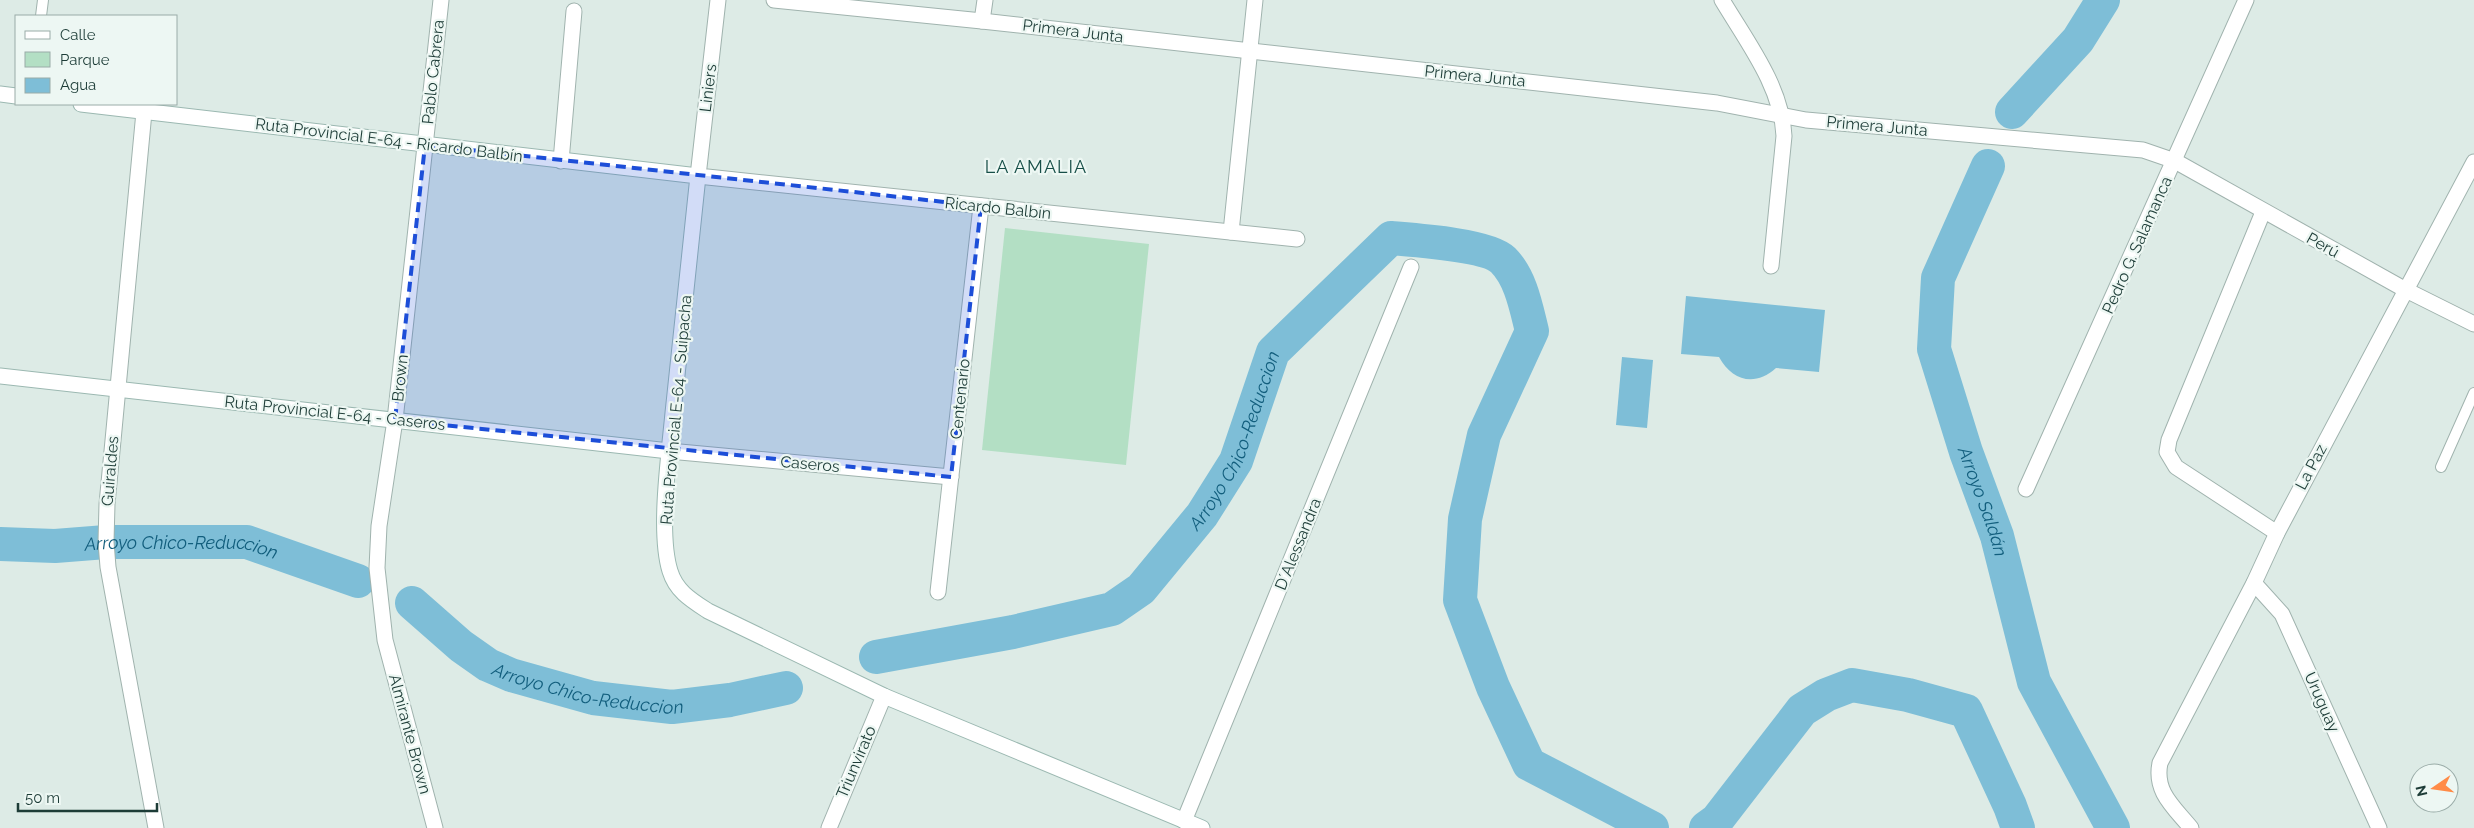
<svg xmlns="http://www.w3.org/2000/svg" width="2474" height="828" viewBox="0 0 2474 828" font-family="Raleway,sans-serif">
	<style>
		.green { fill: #b3dfc4 }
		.water { fill: #7ebed7 }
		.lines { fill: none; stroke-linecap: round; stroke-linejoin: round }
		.river { stroke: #7ebed7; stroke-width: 34 }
		.lane-casing { stroke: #a0b3ae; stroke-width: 12 }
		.street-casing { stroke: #a0b3ae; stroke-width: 17 }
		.secondary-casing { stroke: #9bb8b1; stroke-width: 17 }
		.lane { stroke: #fff; stroke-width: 10 }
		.street { stroke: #fff; stroke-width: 15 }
		.secondary { stroke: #fff; stroke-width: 15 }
		.marked { fill: #1d4ed8; fill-opacity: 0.2; stroke: #1d4ed8; stroke-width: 4; stroke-dasharray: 10 6; stroke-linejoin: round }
		.labels { text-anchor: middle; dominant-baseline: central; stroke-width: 4.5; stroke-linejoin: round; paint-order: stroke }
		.street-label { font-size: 16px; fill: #1d3c37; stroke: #edf7f3 }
		.neighbourhood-label { font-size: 18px; letter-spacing: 1px; fill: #174f48; stroke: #edf7f3 }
		.water-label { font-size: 18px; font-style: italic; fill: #125e7d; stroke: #edf7f3 }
	</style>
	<rect width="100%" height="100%" fill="#ddebe6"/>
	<polygon class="green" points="1005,228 1149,244 1126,465 982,450"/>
	<g class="water">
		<path d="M1686,296L1825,310L1819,372L1776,368C1755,387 1732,381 1719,357L1681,354Z"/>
		<polygon points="1622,357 1653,360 1647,428 1616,425"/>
	</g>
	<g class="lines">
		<g class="river">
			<polyline points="2012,112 2078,40 2103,0"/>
			<path id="s1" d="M1988,166L1938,278L1934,349L1966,452L1997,536L2034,682L2113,828"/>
			<path id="s2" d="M0,544L55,546L106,542H247L358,581"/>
			<path id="s3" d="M412,603L461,646L488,665L511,675L593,698L672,707L730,700L786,688"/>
			<path id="s4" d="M876,657L1013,632L1112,609L1141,589L1202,515L1236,461L1273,352L1391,238C1414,240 1488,245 1503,260C1521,278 1526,307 1532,331L1484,435L1465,519L1460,600L1493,687L1529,764L1652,828"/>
			<polyline points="1706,828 1717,820 1802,710 1826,695 1852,685 1908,695 1966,711 2010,806 2018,828"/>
		</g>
		<defs>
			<g id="lane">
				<polyline points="41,16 43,0"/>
				<polyline points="2441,467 2474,393"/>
			</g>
			<g id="street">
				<polyline points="718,0 698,176 1297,239"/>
				<polyline points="774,0 982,21 1717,103 1806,120 2143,150 2175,161 2404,289 2474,324"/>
				<path d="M1722,0C1747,42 1782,87 1784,136L1771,266"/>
				<polyline points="982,21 985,0"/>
				<polyline points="144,112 107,504 106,542 108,567 156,828"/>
				<polyline points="561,161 574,11"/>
				<polyline points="2263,212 2169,440 2167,452 2176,467 2277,533"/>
				<polyline points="1231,232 1255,0"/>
				<polyline points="669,451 951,477"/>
				<polyline points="2026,489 2246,0"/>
				<polyline points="2254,583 2282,614 2379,828"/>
				<polyline points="938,592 981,206"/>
				<polyline points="1184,821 1411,267"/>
				<polyline points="435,828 385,640 377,568 379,526 395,420 441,0"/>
				<polyline points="829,828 884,696"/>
				<path d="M2191,828C2174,807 2154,792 2160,763L2254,583L2277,533L2474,162"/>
			</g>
			<g id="secondary">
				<polyline points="0,94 16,96"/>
				<path d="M81,104L698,176C690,255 682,334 673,413C669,456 658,532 670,571C676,591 691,600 708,611L884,696L1202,828"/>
				<polyline points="0,376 669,451"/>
			</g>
		</defs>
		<use href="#lane" class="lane-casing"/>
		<use href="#street" class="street-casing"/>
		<use href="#secondary" class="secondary-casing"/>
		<use href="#lane" class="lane"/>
		<use href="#street" class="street"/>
		<use href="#secondary" class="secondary"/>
	</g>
	<path class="marked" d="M425,145L981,206L951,477L395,420Z"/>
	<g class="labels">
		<g class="street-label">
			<text transform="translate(1073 31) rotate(7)">Primera Junta</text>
			<text transform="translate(433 72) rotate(-84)">Pablo Cabrera</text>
			<text transform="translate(1475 76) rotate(6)">Primera Junta</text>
			<text transform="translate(708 88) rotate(-83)">Liniers</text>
			<text transform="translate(1877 126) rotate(5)">Primera Junta</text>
			<text transform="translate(389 140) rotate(7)">Ruta Provincial E-64 - Ricardo Balbín</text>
			<text transform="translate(998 208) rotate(6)">Ricardo Balbín</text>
			<text transform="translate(2137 245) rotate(-66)">Pedro G. Salamanca</text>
			<text transform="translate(2323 245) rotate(29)">Perú</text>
			<text transform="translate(400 378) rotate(-84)">Brown</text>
			<text transform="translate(960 399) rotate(-84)">Centenario</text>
			<text transform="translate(676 410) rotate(-85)">Ruta Provincial E-64 - Suipacha</text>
			<text transform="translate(335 413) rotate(6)">Ruta Provincial E-64 - Caseros</text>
			<text transform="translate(810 464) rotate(5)">Caseros</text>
			<text transform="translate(2311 467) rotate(-62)">La Paz</text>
			<text transform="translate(110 471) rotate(-85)">Guiraldes</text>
			<text transform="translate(1298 544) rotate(-68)">D´Alessandra</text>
			<text transform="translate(2322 702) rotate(66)">Uruguay</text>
			<text transform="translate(410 734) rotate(75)">Almirante Brown</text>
			<text transform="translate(856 762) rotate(-67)">Triunvirato</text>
		</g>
		<g class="neighbourhood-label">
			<text x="1036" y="166">LA AMALIA</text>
		</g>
		<g class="water-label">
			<text stroke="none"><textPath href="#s4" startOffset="454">Arroyo Chico-Reduccion</textPath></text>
			<text stroke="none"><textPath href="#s1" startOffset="354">Arroyo Saldán</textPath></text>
			<text stroke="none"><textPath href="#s2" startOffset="182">Arroyo Chico-Reduccion</textPath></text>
			<text stroke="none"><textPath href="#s3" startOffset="202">Arroyo Chico-Reduccion</textPath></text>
		</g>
	</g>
	<rect x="15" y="15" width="162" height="90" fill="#edf7f3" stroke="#9aaca8"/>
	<rect x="25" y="31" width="25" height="8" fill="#ffffff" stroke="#9aaca8"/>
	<text x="60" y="40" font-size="15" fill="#1d3c37">Calle</text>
	<rect x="25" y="52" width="25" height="15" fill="#b3dfc4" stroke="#9aaca8"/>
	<text x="60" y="65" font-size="15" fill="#1d3c37">Parque</text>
	<rect x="25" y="78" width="25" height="15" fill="#7ebed7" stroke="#9aaca8"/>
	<text x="60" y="90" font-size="15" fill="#1d3c37">Agua</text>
	<g transform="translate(2434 788) rotate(257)"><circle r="24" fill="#edf7f3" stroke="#9aaca8"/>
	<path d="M0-4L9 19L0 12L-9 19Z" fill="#ff8b47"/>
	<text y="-8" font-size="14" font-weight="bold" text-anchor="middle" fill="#1d3c37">N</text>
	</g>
	<path d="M18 803v8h139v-8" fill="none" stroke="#1d3c37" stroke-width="2.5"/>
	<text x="25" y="803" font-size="15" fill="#1d3c37" stroke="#edf7f3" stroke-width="4" paint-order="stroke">50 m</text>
</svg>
